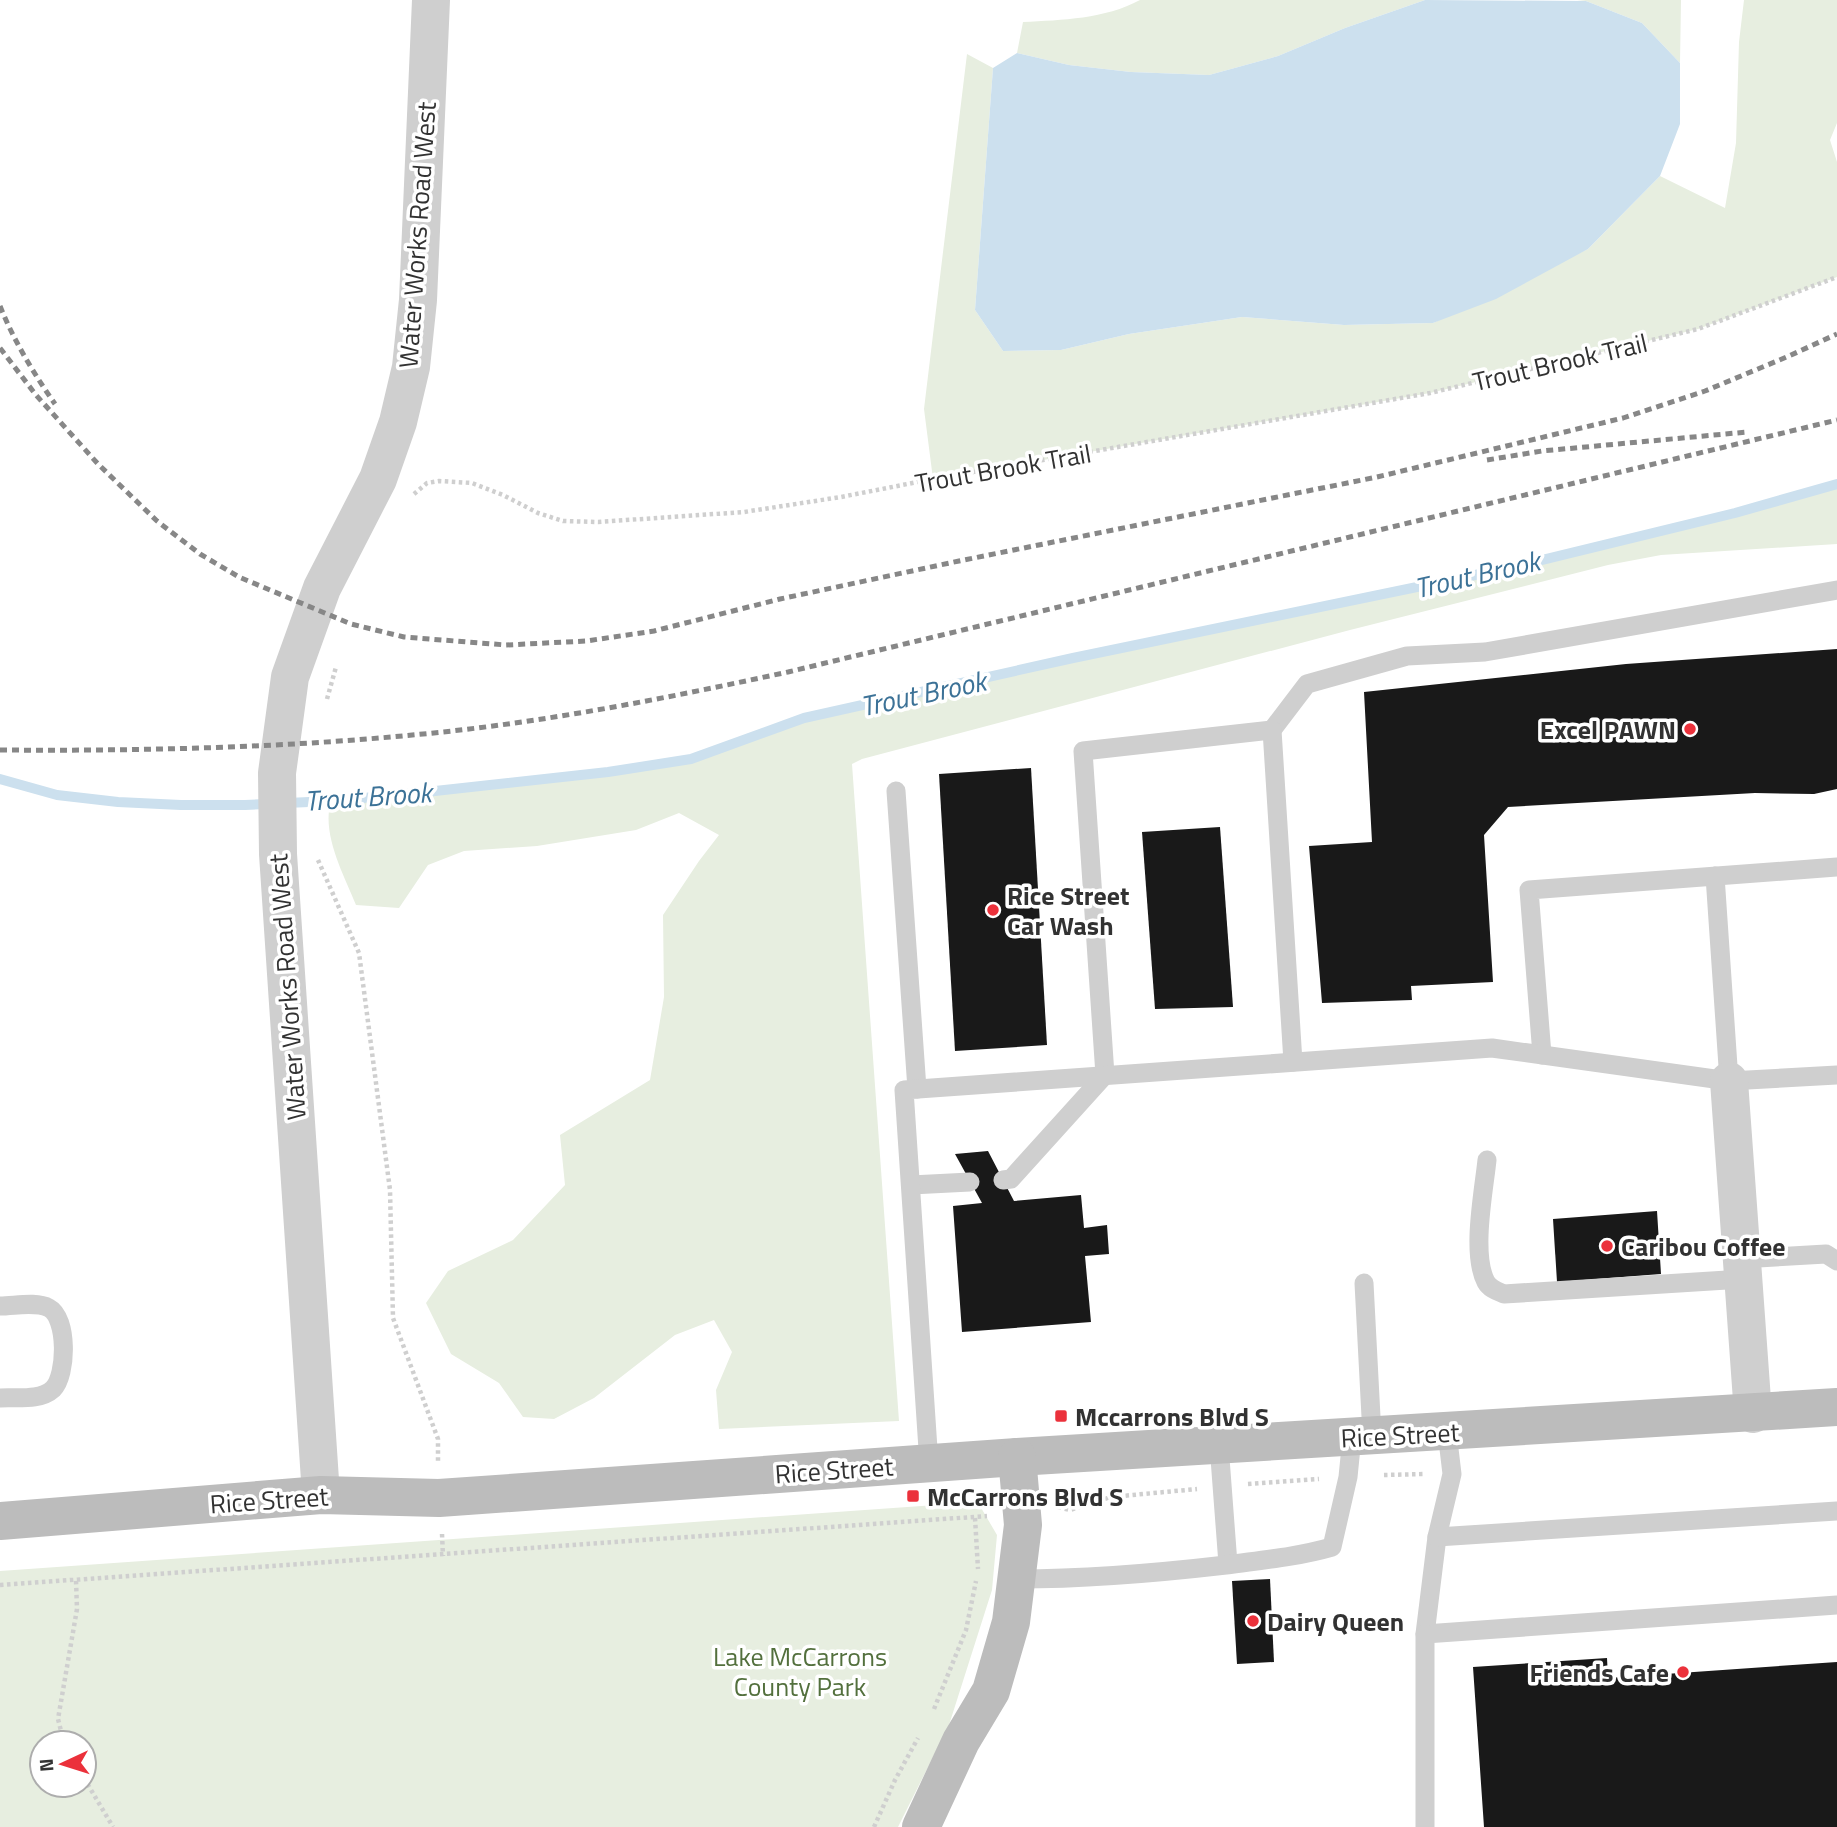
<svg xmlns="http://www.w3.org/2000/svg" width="1837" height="1827" viewBox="0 0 1837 1827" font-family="'Titillium Web',sans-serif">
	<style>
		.green { fill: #e7eee0; fill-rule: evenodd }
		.water { fill: #cce0ee }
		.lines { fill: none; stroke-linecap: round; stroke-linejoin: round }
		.stream { stroke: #cce0ee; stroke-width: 10 }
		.building { fill: #191919 }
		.path { stroke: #cfcfcf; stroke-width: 4.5; stroke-dasharray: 3.5 3.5; stroke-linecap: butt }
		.lane { stroke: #cfcfcf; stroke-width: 19 }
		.street { stroke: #cfcfcf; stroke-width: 38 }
		.secondary { stroke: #bcbcbc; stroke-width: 38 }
		.rail { stroke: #878787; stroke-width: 5; stroke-dasharray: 7 5; stroke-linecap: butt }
		.poi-dot { fill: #eb313b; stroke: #fff; stroke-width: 2.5 }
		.labels { text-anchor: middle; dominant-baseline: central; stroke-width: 7; stroke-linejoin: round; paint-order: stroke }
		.street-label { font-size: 26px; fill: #323232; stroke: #fff }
		.poi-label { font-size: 26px; font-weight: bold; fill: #323232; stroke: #fff; text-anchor: start }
		.park-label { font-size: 26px; fill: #53703d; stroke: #fff }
		.water-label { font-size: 28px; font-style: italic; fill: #3c7297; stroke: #fff }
	</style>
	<rect width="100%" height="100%" fill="#fff"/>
	<g class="green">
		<path d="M1140,0H1425L1345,28L1278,56L1209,75L1131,72L1069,65L1017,53L1023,22C1062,20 1105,19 1140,0Z"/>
		<polygon points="1577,0 1681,0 1680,63 1642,23 1586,1"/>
		<polygon points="1744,0 1837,0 1837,123 1830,140 1837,162 1837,277 1698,329 1430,393 933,479 924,409 967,54 993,68 975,310 1003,351 1061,350 1129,334 1242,317 1344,325 1433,323 1588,249 1660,176 1725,208 1736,143 1739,42"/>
		<path d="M1837,484V544L1661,555L1608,565L1350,630L862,759L852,764L899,1421L719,1429L716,1390L732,1352L714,1320L675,1335L594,1398L554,1419L523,1417L499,1383L451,1354L426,1303L448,1271L513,1240L565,1185L560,1135L650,1080L664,997L663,915L699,861L719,835L679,813L636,830L537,846L464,851L428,865L399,908L356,905C344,875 321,834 331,801L691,759L804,718L1735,513Z"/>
		<path d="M964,1503L980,1506L997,1535L992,1590L949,1725L898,1827H0V1571ZM42,1743H84V1785H42Z"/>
	</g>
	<polygon class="water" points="1425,0 1586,1 1642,23 1680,63 1680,124 1660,176 1588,249 1496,299 1433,323 1344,325 1242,317 1129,334 1061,350 1003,351 975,310 993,68 1017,53 1069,65 1131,72 1209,75 1278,56 1345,28"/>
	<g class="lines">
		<polyline class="stream" points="0,779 57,795 118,802 181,805 245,805 331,801 417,793 608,772 691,759 804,718 1073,658 1509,568 1735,513 1837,484"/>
	</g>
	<g class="building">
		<polygon points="1837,649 1837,789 1814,794 1755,793 1508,807 1484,835 1493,982 1411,986 1412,1000 1322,1003 1309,846 1372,842 1364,692 1626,664"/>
		<polygon points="1031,768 1047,1045 955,1051 939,774"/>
		<polygon points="1220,827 1233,1007 1155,1009 1142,832"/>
		<polygon points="988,1151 1014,1201 1081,1195 1084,1228 1107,1225 1109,1254 1085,1256 1091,1322 962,1332 953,1206 982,1203 955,1154"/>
		<polygon points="1657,1211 1661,1274 1557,1282 1553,1219"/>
		<polygon points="1270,1579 1274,1662 1237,1664 1232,1581"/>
		<polygon points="1607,1658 1608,1678 1837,1662 1837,1827 1484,1827 1473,1667"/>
	</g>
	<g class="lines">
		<g class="path">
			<polyline points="414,494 427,483 439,481 472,483 503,495 538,513 563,521 598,522 744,512 841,497 933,479 1430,393 1698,329 1837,277"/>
			<polyline points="327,699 336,667"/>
			<polyline points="318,860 359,953 390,1190 393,1318 438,1439 438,1462"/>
			<polyline points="1384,1475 1424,1474"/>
			<polyline points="1248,1484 1319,1479"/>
			<polyline points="1058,1507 1070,1510 1111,1497 1197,1489"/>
			<polyline points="975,1518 978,1569"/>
			<polyline points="442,1534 443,1556"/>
			<polyline points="0,1585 987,1516"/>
			<polyline points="934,1709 966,1630 976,1581"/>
			<polyline points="64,1743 58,1719 77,1609 76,1580"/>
			<polyline points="84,1778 113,1827"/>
			<polyline points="874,1827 895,1780 918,1738"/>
		</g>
		<g class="lane">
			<polyline points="1272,730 1307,684 1407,656 1485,652 1837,590"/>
			<polyline points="896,791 917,1089"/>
			<polyline points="1715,876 1729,1081"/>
			<polyline points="1542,1055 1529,890 1837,867"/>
			<path d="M1487,1160C1484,1190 1471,1254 1486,1282C1490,1289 1497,1291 1504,1294L1743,1279"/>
			<polyline points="1003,1180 1011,1179 1105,1075 1083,751 1272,730 1293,1062"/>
			<polyline points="911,1185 970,1182"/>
			<polyline points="1741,1259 1826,1254 1837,1261"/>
			<polyline points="1364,1283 1372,1436"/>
			<path d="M0,1306C15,1306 36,1301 49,1308C68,1318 67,1375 53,1389C40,1401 17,1397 0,1398"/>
			<polyline points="1447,1432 1452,1474 1437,1537 1425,1634 1837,1605"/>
			<polyline points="1219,1445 1228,1564"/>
			<polyline points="929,1464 904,1090 1492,1048 1729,1081 1837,1075"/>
			<polyline points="1437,1537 1837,1511"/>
			<path d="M1017,1579C1087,1579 1157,1573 1226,1565C1262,1560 1297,1557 1332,1547L1348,1477L1352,1437"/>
			<polyline points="1425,1634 1425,1827"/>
		</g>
		<g class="street">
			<polyline points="1729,1081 1753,1414"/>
			<polyline points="321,1495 278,854 277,773 290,677 322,588 378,479 398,422 411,367 418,300 431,0"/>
		</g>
		<g class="secondary">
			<polyline points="0,1521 321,1495 439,1498 1017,1457 1837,1407"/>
			<polyline points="921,1827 961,1741 991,1691 1011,1622 1023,1525 1017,1457"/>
		</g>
		<g class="rail">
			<path d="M0,306C14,341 34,374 55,404"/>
			<polyline points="0,348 36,395 98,464 157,521 200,554 239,577 351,624 404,637 506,645 586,641 654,631 780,599 959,561 1377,477 1623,418 1705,391 1789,356 1837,334"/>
			<polyline points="1487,460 1542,451 1747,432"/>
			<path d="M0,750C141,751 282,748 423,734C547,722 667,698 788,672L1837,420"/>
		</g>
	</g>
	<g class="poi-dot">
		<circle cx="1690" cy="729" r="7"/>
		<circle cx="993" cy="910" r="7"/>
		<circle cx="1607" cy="1246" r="7"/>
		<rect x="1054" y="1409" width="14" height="14" rx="3.5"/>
		<rect x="906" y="1489" width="14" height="14" rx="3.5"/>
		<circle cx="1253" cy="1621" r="7"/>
		<circle cx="1683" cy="1672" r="7"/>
	</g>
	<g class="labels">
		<g class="street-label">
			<text transform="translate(417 235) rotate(-86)">Water Works Road West</text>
			<text transform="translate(1560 362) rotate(-13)">Trout Brook Trail</text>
			<text transform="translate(1003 468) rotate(-10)">Trout Brook Trail</text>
			<text transform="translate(287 987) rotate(-94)">Water Works Road West</text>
			<text transform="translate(1400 1435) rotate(-3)">Rice Street</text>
			<text transform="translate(834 1470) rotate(-4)">Rice Street</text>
			<text transform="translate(269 1500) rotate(-4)">Rice Street</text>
		</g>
		<g class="poi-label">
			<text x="1676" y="729" text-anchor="end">Excel PAWN</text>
			<text x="1007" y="895">Rice Street<tspan x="1007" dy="30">Car Wash</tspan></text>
			<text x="1621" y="1246">Caribou Coffee</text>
			<text x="1075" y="1416">Mccarrons Blvd S</text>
			<text x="927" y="1496">McCarrons Blvd S</text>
			<text x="1267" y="1621">Dairy Queen</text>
			<text x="1669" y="1672" text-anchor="end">Friends Cafe</text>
		</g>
		<g class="park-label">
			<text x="800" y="1656">Lake McCarrons<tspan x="800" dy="30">County Park</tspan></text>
		</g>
		<g class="water-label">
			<text transform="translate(1477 574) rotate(-13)">Trout Brook</text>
			<text transform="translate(923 693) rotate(-12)">Trout Brook</text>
			<text transform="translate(368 796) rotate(-4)">Trout Brook</text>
		</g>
	</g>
	<g transform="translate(63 1764) rotate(266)"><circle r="33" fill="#ffffff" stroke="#adadad" stroke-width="2"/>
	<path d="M0-5L12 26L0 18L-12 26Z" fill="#eb313b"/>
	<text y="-10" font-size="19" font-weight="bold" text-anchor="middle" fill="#323232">N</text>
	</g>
</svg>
